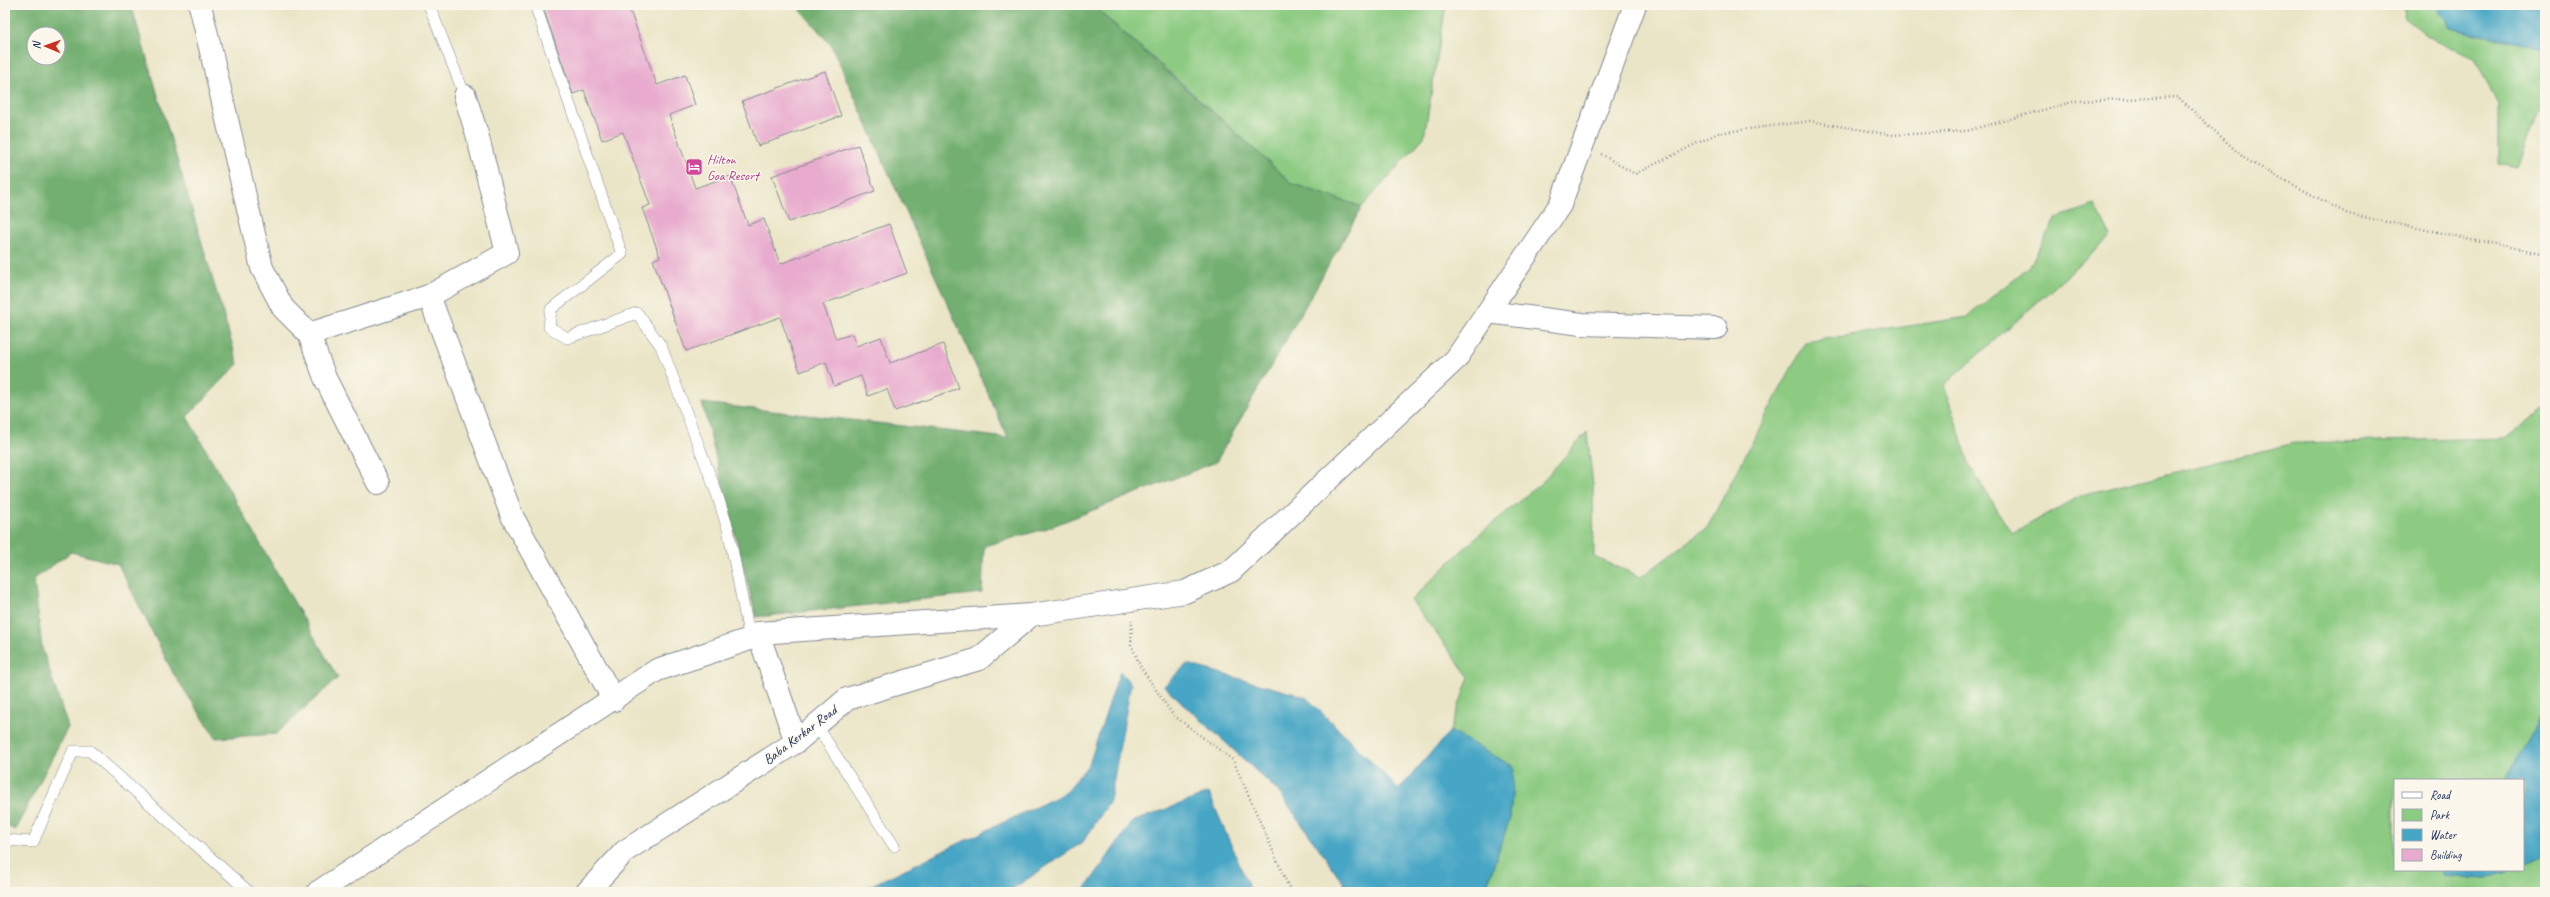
<svg xmlns="http://www.w3.org/2000/svg" width="2550" height="897" viewBox="0 0 2550 897" font-family="Caveat,sans-serif">
	<style>
		.green { fill: #8dcb82; stroke: #547d70 }
		.forest { fill: #72af70; stroke: #466f67; fill-rule: evenodd }
		.water { fill: #46a6c5; stroke: #306a92 }
		.building { fill: #e8aace }
		.lines { fill: none; stroke-linecap: round; stroke-linejoin: round }
		.lane-casing { stroke: #838a92; stroke-width: 12 }
		.street-casing { stroke: #838a92; stroke-width: 24 }
		.secondary-casing { stroke: #838a92; stroke-width: 24 }
		.path { stroke: #838a92; stroke-width: 2.5; stroke-dasharray: 1 3; stroke-linecap: butt }
		.lane { stroke: #fff; stroke-width: 11 }
		.street { stroke: #fff; stroke-width: 22 }
		.secondary { stroke: #fff; stroke-width: 22 }
		.labels { text-anchor: middle; dominant-baseline: central; stroke-width: 3; stroke-linejoin: round; paint-order: stroke }
		.hotel-label { font-size: 14px; fill: #b23c85; stroke: #fbf7ec; text-anchor: start }
		.street-label { font-size: 14px; fill: #1b2f5e; stroke: #fbf7ec }
	</style>
	<rect width="100%" height="100%" fill="#fbf7ec"/>
	<filter id="ink" filterUnits="userSpaceOnUse"><feTurbulence type="fractalNoise" baseFrequency=".025" numOctaves="2"/><feDisplacementMap in="SourceGraphic" scale="8" xChannelSelector="R" yChannelSelector="G"/><feConvolveMatrix kernelMatrix="1 2 1 2 8 2 1 2 1" color-interpolation-filters="sRGB"/></filter>
	<filter id="wash" filterUnits="userSpaceOnUse"><feTurbulence type="fractalNoise" baseFrequency=".012" numOctaves="4" result="noise"/><feDisplacementMap in="SourceGraphic" scale="16" xChannelSelector="R" yChannelSelector="G"/><feGaussianBlur stdDeviation="0.9" result="paint"/><feColorMatrix in="noise" values="0 0 0 0 0 0 0 0 0 0 0 0 0 0 0 0 0 1.4 0 .05"/><feComposite in="paint" operator="in"/></filter>
	<g filter="url(#wash)">
		<rect width="100%" height="100%" fill="#ebe5c7"/>
		<g class="green">
			<polygon points="1092,5 1446,5 1424,137 1362,207 1293,184 1168,71"/>
			<polygon points="2406,5 2437,5 2449,28 2545,48 2545,106 2538,112 2518,168 2498,164 2498,105 2475,59 2427,36 2404,18"/>
			<polygon points="2095,205 2111,237 1944,385 1970,466 2012,534 2081,495 2295,443 2506,438 2545,408 2545,709 2506,780 2395,780 2395,870 2443,870 2444,875 2487,878 2509,870 2523,870 2523,865 2545,856 2545,892 1489,892 1486,888 1510,818 1514,767 1450,731 1469,677 1411,600 1474,539 1541,483 1587,432 1593,485 1594,557 1641,577 1707,528 1805,342 1967,317 2030,266 2056,218"/>
		</g>
		<g class="forest">
			<path d="M5,5H131L238,364L187,417L338,678L276,734L216,738L173,673L118,564L71,552L34,579L42,648L68,727L15,830L5,825ZM34,34H58V58H34Z"/>
			<polygon points="796,5 993,5 1012,10 1020,5 1092,5 1293,184 1362,207 1216,462 1045,529 984,546 982,593 756,617 702,403 1008,438 831,45"/>
		</g>
		<g class="water">
			<polygon points="2437,5 2545,5 2545,48 2449,28"/>
			<polygon points="1187,664 1306,697 1399,789 1450,731 1514,767 1510,818 1486,887 1489,892 1350,892 1278,791 1164,686"/>
			<polygon points="1120,671 1131,684 1110,801 1083,842 1008,892 857,892 1065,793 1089,764"/>
			<polygon points="2545,709 2545,856 2523,865 2523,780 2506,780"/>
			<polygon points="1209,793 1251,892 1083,892 1132,822"/>
			<polygon points="2443,870 2509,870 2487,878 2443,875"/>
		</g>
		<g id="blocks">
			<g class="building">
				<polygon points="556,5 628,5 657,85 685,75 695,105 669,115 695,188 730,176 748,225 764,219 780,264 889,224 907,273 823,304 836,339 852,334 856,346 881,337 890,363 943,344 959,388 895,411 887,389 868,396 861,376 834,386 826,362 800,372 780,317 686,351 653,260 660,257 642,208 650,205 623,132 602,140 584,90 573,94 544,10"/>
				<polygon points="825,71 841,116 758,146 742,101"/>
				<polygon points="858,145 875,191 789,222 772,176"/>
			</g>
		</g>
	</g>
	<g filter="url(#ink)">
		<use href="#blocks" fill-opacity="0" stroke="#838a92" stroke-width="1"/>
		<g class="lines">
			<defs>
				<g id="lane">
					<polyline points="429,5 465,96"/>
					<polyline points="535,5 622,254 551,309 549,327 567,338 637,313 661,346 717,494 728,529 750,639"/>
					<polyline points="817,726 894,846"/>
					<polyline points="5,840 33,842 73,751 90,751 249,892"/>
				</g>
				<g id="street">
					<polyline points="200,5 262,268 283,308 309,334 429,296 512,516 614,700"/>
					<polyline points="429,296 507,253 477,134 465,96"/>
					<polyline points="1488,312 1582,324 1716,328"/>
					<polyline points="309,334 325,378 378,483"/>
					<polyline points="758,633 796,742"/>
					<polyline points="587,892 625,851 796,742 847,699 979,659 1031,615"/>
				</g>
				<polyline id="secondary" points="318,892 657,670 750,639 758,633 1031,615 1185,592 1231,571 1456,359 1560,205 1635,5"/>
			</defs>
			<use href="#lane" class="lane-casing"/>
			<use href="#street" class="street-casing"/>
			<use href="#secondary" class="secondary-casing"/>
			<g class="path">
				<polyline points="1601,154 1635,174 1718,133 1810,121 1892,135 1966,131 2076,101 2178,97 2245,159 2348,214 2545,254"/>
				<polyline points="1132,620 1131,644 1140,666 1173,715 1233,760 1291,892"/>
			</g>
			<use href="#lane" class="lane"/>
			<use href="#street" class="street"/>
			<use href="#secondary" class="secondary"/>
		</g>
	</g>
	<defs>
		<symbol id="hotel-square" viewBox="-11 -11 22 22"><rect x="-9" y="-9" width="18" height="18" rx="4" fill="#d1479c" stroke="#fbf7ec"/><path d="M-6-4.5h1.5V1H6V5H4.5V3h-9V5H-6ZM-4 0a1.8 1.8 0 1 1 3.6 0ZM.5 0V-2.5h3Q6-2.5 6 0Z" fill="#fff"/></symbol>
	</defs>
	<g fill-rule="evenodd">
		<use href="#hotel-square" x="684" y="157" width="20" height="20"/>
	</g>
	<g class="labels">
		<g class="hotel-label">
			<text x="707" y="159">Hilton<tspan x="707" dy="16">Goa Resort</tspan></text>
		</g>
		<g class="street-label">
			<text transform="translate(800 735) rotate(-37)">Baba Kerkar Road</text>
		</g>
	</g>
	<rect width="2550" height="897" fill="none" stroke="#fbf7ec" stroke-width="20"/>
	<rect x="2394" y="779" width="130" height="92" fill="#fbf7ec" stroke="#a1a7b3"/>
	<rect x="2402" y="792" width="20" height="6" fill="#ffffff" stroke="#a1a7b3"/>
	<text x="2430" y="799" font-size="12" fill="#1b2f5e">Road</text>
	<rect x="2402" y="809" width="20" height="12" fill="#8dcb82" stroke="#a1a7b3"/>
	<text x="2430" y="819" font-size="12" fill="#1b2f5e">Park</text>
	<rect x="2402" y="829" width="20" height="12" fill="#46a6c5" stroke="#a1a7b3"/>
	<text x="2430" y="839" font-size="12" fill="#1b2f5e">Water</text>
	<rect x="2402" y="849" width="20" height="12" fill="#e8aace" stroke="#a1a7b3"/>
	<text x="2430" y="859" font-size="12" fill="#1b2f5e">Building</text>
	<g transform="translate(46 46) rotate(272)"><circle r="19" fill="#fbf7ec" stroke="#a1a7b3"/>
	<path d="M0-3L7 15L0 10L-7 15Z" fill="#c8321e"/>
	<text y="-6" font-size="11" font-weight="bold" text-anchor="middle" fill="#1b2f5e">N</text>
	</g>
</svg>
